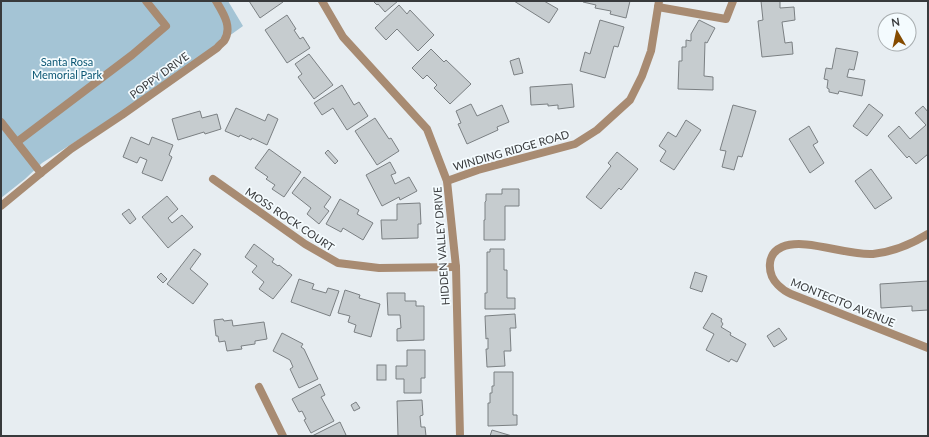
<svg xmlns="http://www.w3.org/2000/svg" width="929" height="437" viewBox="0 0 929 437" font-family="Lato,sans-serif">
	<style>
		.green { fill: #a4c4d5 }
		.building { fill: #c6cccf; stroke: #7b8083 }
		.lines { fill: none; stroke-linecap: round; stroke-linejoin: round }
		.lane { stroke: #a88b72; stroke-width: 8 }
		.street { stroke: #a88b72; stroke-width: 8 }
		.labels { text-anchor: middle; dominant-baseline: central; stroke-width: 3.5; stroke-linejoin: round; paint-order: stroke }
		.park-label { font-size: 11px; fill: #0b5673; stroke: #f4fbfe }
		.street-label { font-size: 11px; fill: #383a3c; stroke: #f4fbfe }
	</style>
	<rect width="100%" height="100%" fill="#e7edf1"/>
	<polygon class="green" points="1,1 228,1 243,26 137,102 42,163 25,179 1,198"/>
	<g class="building">
		<polygon points="249,1 282,1 283,2 260,18"/>
		<polygon points="373,1 398,1 385,12 378,4 377,5"/>
		<polygon points="514,1 544,1 558,9 549,23"/>
		<polygon points="584,1 630,1 626,18 610,14 611,11 595,8 596,5 583,2"/>
		<polygon points="761,1 780,1 780,8 794,7 795,20 782,22 785,43 792,42 793,54 762,57 758,21 763,20"/>
		<polygon points="399,5 407,14 410,10 434,35 418,51 397,29 386,40 375,28"/>
		<polygon points="287,15 296,29 294,30 300,39 303,37 310,48 287,63 265,30"/>
		<polygon points="600,20 624,27 618,47 614,46 605,78 580,71 585,52 590,54"/>
		<polygon points="699,20 715,28 707,43 705,42 704,76 713,77 713,90 678,89 679,61 682,61 682,47 686,47 686,40 691,41 691,34"/>
		<polygon points="836,48 858,52 854,70 849,69 847,77 865,80 862,96 839,91 838,94 829,92 829,89 827,88 828,80 824,79 826,68 832,69"/>
		<polygon points="431,49 444,62 446,60 471,84 450,104 434,88 437,85 427,75 423,79 412,68"/>
		<polygon points="309,54 333,85 314,99 298,77 302,74 295,64"/>
		<polygon points="519,58 523,73 514,75 510,61"/>
		<polygon points="572,84 574,107 558,109 558,105 548,106 548,104 531,105 530,87"/>
		<polygon points="342,85 354,105 359,102 368,116 347,130 333,108 322,115 314,103"/>
		<polygon points="471,104 477,116 502,105 509,122 497,127 498,130 467,144 458,124 461,123 456,111"/>
		<polygon points="869,104 883,115 867,136 853,126"/>
		<polygon points="733,105 756,111 742,157 738,156 734,170 722,167 726,151 720,150"/>
		<polygon points="923,106 928,112 928,154 916,164 909,156 907,158 888,136 899,126 910,139 926,125 915,113"/>
		<polygon points="236,108 265,121 268,114 278,119 267,145 252,138 251,140 240,135 239,137 225,131"/>
		<polygon points="200,111 202,118 217,114 221,129 205,134 204,132 178,140 172,119"/>
		<polygon points="375,118 389,139 391,138 399,151 377,165 355,131"/>
		<polygon points="686,120 701,130 674,170 660,161 666,151 659,146 668,132 676,137"/>
		<polygon points="809,126 818,142 813,145 824,163 810,173 789,139"/>
		<polygon points="131,137 149,145 152,137 173,145 169,155 172,157 162,181 142,173 147,160 140,157 137,163 123,157"/>
		<polygon points="269,149 301,172 284,197 272,189 275,185 266,179 268,177 255,168"/>
		<polygon points="328,150 338,161 335,164 325,153"/>
		<polygon points="617,152 638,169 621,190 619,188 601,209 586,197 611,166 608,163"/>
		<polygon points="390,162 396,173 391,175 395,184 409,177 417,191 400,200 399,197 382,206 366,175"/>
		<polygon points="871,169 892,198 875,209 855,181"/>
		<polygon points="304,177 331,197 324,207 329,211 319,224 307,214 311,208 292,193"/>
		<polygon points="502,189 519,189 519,206 505,206 505,240 484,240 484,220 485,220 485,202 486,201 486,194 502,194"/>
		<polygon points="167,196 178,209 168,218 172,223 182,215 193,227 168,248 142,217"/>
		<polygon points="340,199 359,210 357,214 373,223 363,240 343,228 341,232 326,224"/>
		<polygon points="420,203 421,224 418,224 418,238 382,239 381,220 397,220 397,204"/>
		<polygon points="129,209 136,219 130,224 122,214"/>
		<polygon points="254,244 274,259 272,262 278,266 279,265 292,275 273,299 259,289 264,282 252,272 257,266 245,257"/>
		<polygon points="194,249 201,254 190,269 208,284 193,304 167,284"/>
		<polygon points="490,249 504,249 504,270 507,270 507,298 515,298 515,309 485,309 485,293 487,293 487,252 490,252"/>
		<polygon points="695,272 707,276 702,292 690,288"/>
		<polygon points="161,273 167,279 163,283 157,277"/>
		<polygon points="299,279 314,284 312,289 326,293 328,288 339,291 330,316 291,302"/>
		<polygon points="928,281 928,310 912,311 912,306 881,308 880,284"/>
		<polygon points="345,290 360,295 359,298 380,304 371,337 354,332 356,325 348,322 350,316 338,313"/>
		<polygon points="387,293 405,293 405,301 416,301 416,306 424,306 424,340 397,341 397,329 401,328 400,315 388,315"/>
		<polygon points="712,313 722,319 721,321 723,324 721,327 731,333 730,335 746,344 737,362 731,359 729,362 706,350 714,334 703,328"/>
		<polygon points="515,314 516,328 510,328 511,351 504,351 505,366 487,367 486,349 488,349 488,338 486,339 485,316"/>
		<polygon points="223,319 224,321 232,320 233,326 264,322 267,339 255,341 255,344 241,346 242,349 227,351 225,341 219,342 218,336 216,336 214,320"/>
		<polygon points="779,328 787,339 774,347 767,336"/>
		<polygon points="282,333 303,344 301,347 304,349 318,379 299,388 290,369 293,367 290,360 273,351"/>
		<polygon points="407,350 425,350 425,378 421,378 421,393 404,393 404,379 396,379 396,366 407,366"/>
		<rect x="377" y="365" width="9" height="15"/>
		<polygon points="494,372 513,372 513,415 517,415 517,425 488,426 488,403 490,403 490,393 492,393 492,386 494,386"/>
		<polygon points="320,384 325,395 321,397 334,421 311,433 304,420 306,419 302,411 299,412 292,399"/>
		<polygon points="422,400 423,415 420,416 421,427 425,427 426,436 398,436 397,401"/>
		<polygon points="356,402 360,408 354,411 351,405"/>
		<polygon points="340,422 346,435 344,436 312,436"/>
		<polygon points="492,430 512,436 490,436"/>
	</g>
	<g class="lines">
		<g class="lane">
			<path d="M1,122L41,173L71,149L122,115L217,48C219,45 222,43 224,41C233,27 223,13 216,1"/>
			<polyline points="17,142 132,55 166,26 146,1"/>
		</g>
		<g class="street">
			<polyline points="322,1 343,37 427,129 447,181 456,267 460,436"/>
			<polyline points="658,7 726,19 733,1"/>
			<polyline points="213,179 305,244 338,263 379,268 456,267"/>
			<polyline points="447,181 478,170 575,144 597,130 630,100 642,76 651,51 659,1"/>
			<polyline points="1,206 41,173"/>
			<path d="M928,234C912,244 892,252 873,254C847,256 805,237 782,247C766,254 767,274 778,285C782,289 786,292 791,294L928,348"/>
			<polyline points="259,387 283,436"/>
		</g>
	</g>
	<g class="labels">
		<g class="park-label">
			<text x="67" y="61">Santa Rosa<tspan x="67" dy="13">Memorial Park</tspan></text>
		</g>
		<g class="street-label">
			<text transform="translate(159 75) rotate(-36)">POPPY DRIVE</text>
			<text transform="translate(511 150) rotate(-16)">WINDING RIDGE ROAD</text>
			<text transform="translate(290 219) rotate(34)">MOSS ROCK COURT</text>
			<text transform="translate(441 246) rotate(-94)">HIDDEN VALLEY DRIVE</text>
			<text transform="translate(843 302) rotate(22)">MONTECITO AVENUE</text>
		</g>
	</g>
	<rect width="929" height="437" fill="none" stroke="#383a3c" stroke-width="4"/>
	<g transform="translate(897 32) rotate(351)"><circle r="19" fill="#f4fbfe" stroke="#a9aeb0"/>
	<path d="M0-3L7 15L0 10L-7 15Z" fill="#844b00"/>
	<text y="-6" font-size="11" font-weight="bold" text-anchor="middle" fill="#383a3c">N</text>
	</g>
</svg>
